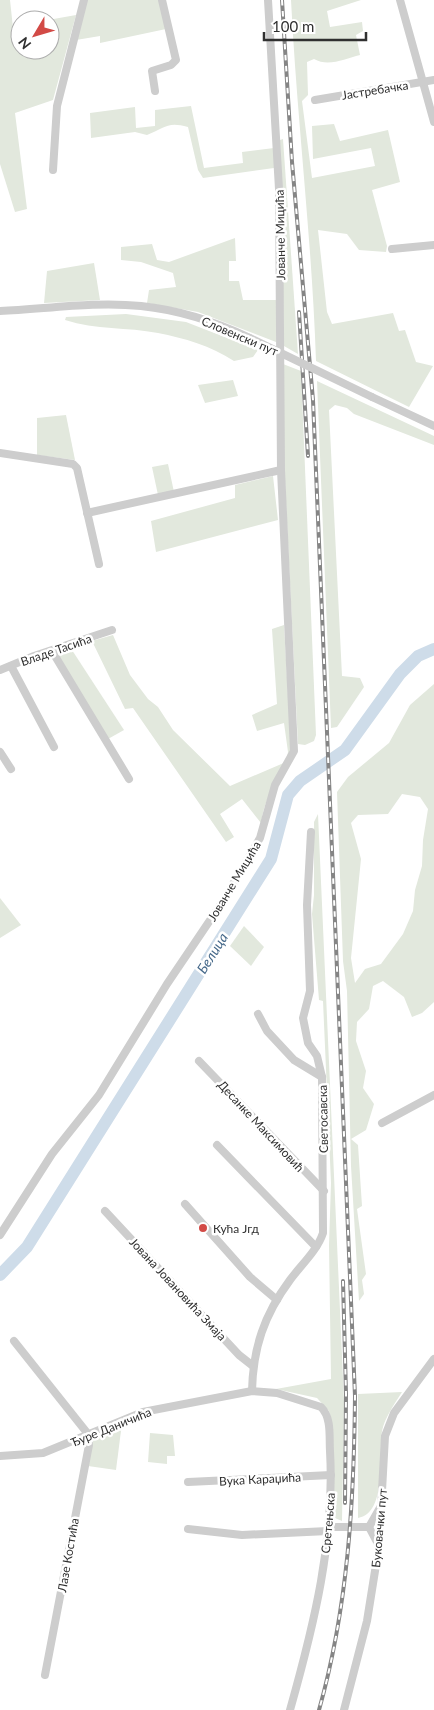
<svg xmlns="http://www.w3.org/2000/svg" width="434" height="1710" viewBox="0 0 434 1710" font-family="Lato,sans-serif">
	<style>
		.grass { fill: #e2e8dd; fill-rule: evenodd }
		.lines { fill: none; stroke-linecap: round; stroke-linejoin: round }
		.river { stroke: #cedce9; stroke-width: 12 }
		.minor { stroke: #cdcdcd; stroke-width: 8 }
		.rail-casing { stroke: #858585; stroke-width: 4 }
		.rail { stroke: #fff; stroke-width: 2; stroke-dasharray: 5.5; stroke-linecap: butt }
		.minor-bridge { stroke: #cdcdcd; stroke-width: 8 }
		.poi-dot { fill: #d24a46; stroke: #fff; stroke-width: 2 }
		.labels { text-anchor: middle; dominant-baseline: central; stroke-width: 5; stroke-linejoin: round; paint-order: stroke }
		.street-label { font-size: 12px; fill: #303030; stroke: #fff }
		.poi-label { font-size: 12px; fill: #303030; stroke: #fff; text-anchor: start }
		.water-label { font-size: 14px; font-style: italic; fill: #46698a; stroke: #fff }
	</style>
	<rect width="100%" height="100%" fill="#fff"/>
	<g class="grass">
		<polygon points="0,0 10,0 13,28 20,27 20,50 50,50 48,20 76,15 53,100 15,113 27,209 15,212 0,164"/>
		<polygon points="87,0 159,0 166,29 100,43 100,36 76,40"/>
		<path d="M291,0H361L327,11L330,27L362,22L363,31L356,35L360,55C345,59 328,67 314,59L307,62L308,95L302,101L312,178L375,166L371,148L313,159L312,126L334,124L340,141L388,130L400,182L372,190L387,246L386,252L359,250L347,234L318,230L327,312L332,324L393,313L399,331L405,330L416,362L433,366L409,407L316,361C312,240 297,120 291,0Z"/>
		<path d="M191,106L204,168L243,163L242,152L274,148V168L203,178L198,170L188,127C167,121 165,128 147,135L135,132L91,138L90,113L135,107L136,128L155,126V110Z"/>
		<polygon points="283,139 298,354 284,346 280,140"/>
		<polygon points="235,238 236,261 229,261 229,281 239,281 243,300 278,300 276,342 198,312 147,303 149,290 176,287 173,273 141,262 121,260 121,247 152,244 157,260 169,262"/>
		<polygon points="94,263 100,300 44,303 47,271"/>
		<path d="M126,314L186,322L258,350L253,357L234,361C211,346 184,338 158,333C127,327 96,330 65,320L66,317Z"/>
		<polygon points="283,364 301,371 316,735 314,741 305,745 298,744 284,461"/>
		<polygon points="233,380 238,396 205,403 198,385"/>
		<polygon points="317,381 434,436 434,445 354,414 347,408 335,405 329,410 342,676 360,678 364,687 337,727 331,728"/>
		<polygon points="66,415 75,460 37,455 37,418"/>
		<polygon points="168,464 174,492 158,495 152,467"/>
		<polygon points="273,476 278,520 156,552 151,521 235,498 235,485"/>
		<path d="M284,625L291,748C281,777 266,791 261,823L242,799L220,814L234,837L226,842L133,708L125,709L92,641L113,635L130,675L148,699L158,707L173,730L230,786L286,762L288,752L284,723L257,731L252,715L277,704L272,629Z"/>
		<polygon points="70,647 124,730 108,739 59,656 59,653"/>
		<path d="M434,684V1002L422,1013L412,1017L404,997L383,981L373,986L369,1009L357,1022L356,1041L366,1071L363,1088L374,1104L366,1130L351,1139L358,1145L362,1206L357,1209L366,1274L362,1280L364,1294L359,1301L351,1166L347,991L343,961L337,792L348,777L389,743L410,705ZM402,794L420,797L428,809L423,840L422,866L415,890L413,911L403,934L381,964L365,969L355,983L351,958L361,859L351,823L358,815L388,814Z"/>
		<polygon points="318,814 344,1401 342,1521 335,1518 333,1512 332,1427 329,1411 317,1398 276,1389 331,1379 329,1245 331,1183 323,1001 319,1000 312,914 314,895 314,822"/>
		<polygon points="0,898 21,925 0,938"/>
		<polygon points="244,926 264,947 251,966 230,946"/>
		<path d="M402,1392C394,1405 385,1417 382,1431C378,1453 388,1513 358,1518V1394Z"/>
		<polygon points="122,1423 116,1470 88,1466 94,1436"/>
		<polygon points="150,1433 173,1435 175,1456 167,1456 167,1464 148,1462"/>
	</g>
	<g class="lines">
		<polyline class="river" points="0,1275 27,1247 271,859 288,795 300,781 345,750 400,674 418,656 434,649"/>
		<g class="minor">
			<polyline points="400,0 434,122"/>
			<polyline points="155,91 152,71 171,65 176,60 162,0"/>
			<polyline points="315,100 434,80"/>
			<polyline points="53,170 57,106 84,0"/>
			<polyline points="392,249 434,245"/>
			<path d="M0,311C46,309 95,301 141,306C180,310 216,322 250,338"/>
			<polyline points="372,397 434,426"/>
			<polyline points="0,453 73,464 77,468 99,564"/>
			<polyline points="87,513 281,470"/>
			<polyline points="52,651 129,779"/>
			<polyline points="11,666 54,747"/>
			<polyline points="0,670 34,656 112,630"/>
			<polyline points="0,752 11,769"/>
			<polyline points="258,1014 267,1031 294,1060 322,1077"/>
			<polyline points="199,1061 324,1191"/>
			<polyline points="382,1123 434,1095"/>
			<polyline points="217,1145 316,1247"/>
			<polyline points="185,1204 250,1277 277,1300"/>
			<polyline points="105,1211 239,1355 253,1366"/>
			<polyline points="0,1235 52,1154 99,1095 167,984 223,901 260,838 275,785 294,751 281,470 279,189 268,0"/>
			<polyline points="14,1341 88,1434 89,1445 45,1675"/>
			<path d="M252,1391C253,1348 264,1315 290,1280C301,1265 317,1251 323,1233L322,1077L317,1056L308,1043L303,1018L310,991L307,905L311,832"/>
			<path d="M0,1456L43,1453L143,1412L252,1391L277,1393L321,1407C332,1418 329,1437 330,1451C335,1540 314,1625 290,1710"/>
			<polyline points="188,1482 331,1475"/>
			<polyline points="329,1527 369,1527"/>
			<polyline points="188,1529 242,1535 328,1531"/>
			<polyline points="378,1544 369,1527 381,1506"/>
			<polyline points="344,1710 367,1621 379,1546 385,1436 394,1413 434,1359"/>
		</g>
		<defs>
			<g id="rail">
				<path d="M282,0L292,162L313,400L355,1396C354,1502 348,1607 319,1710"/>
				<polyline points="299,312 308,456"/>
				<polyline points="343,1281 346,1394 345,1503"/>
			</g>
		</defs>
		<use href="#rail" class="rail-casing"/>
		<use href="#rail" class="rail"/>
		<polyline class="minor-bridge" points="250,338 372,397"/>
	</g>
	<circle class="poi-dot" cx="203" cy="1228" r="5"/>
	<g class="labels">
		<g class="street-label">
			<text transform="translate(375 90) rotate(-9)">Јастребачка</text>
			<text transform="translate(280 235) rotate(-91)">Јованче Мицића</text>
			<text transform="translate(240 336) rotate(23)">Словенски пут</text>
			<text transform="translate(56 650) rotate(-19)">Владе Тасића</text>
			<text transform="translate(234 881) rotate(-59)">Јованче Мицића</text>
			<text transform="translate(323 1119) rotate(-91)">Светосавска</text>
			<text transform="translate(261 1126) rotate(47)">Десанке Максимовић</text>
			<text transform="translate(178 1289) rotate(47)">Јована Јовановића Змаја</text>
			<text transform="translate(111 1427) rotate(-22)">Ђуре Даничића</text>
			<text transform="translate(260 1479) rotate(-3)">Вука Караџића</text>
			<text transform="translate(328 1523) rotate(-85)">Сретењска</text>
			<text transform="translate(379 1528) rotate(-85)">Буковачки пут</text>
			<text transform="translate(68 1555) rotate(-80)">Лазе Костића</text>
		</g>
		<g class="poi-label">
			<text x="213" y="1228">Кућа Јгд</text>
		</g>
		<g class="water-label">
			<text transform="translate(212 953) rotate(-58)">Белица</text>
		</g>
	</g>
	<g transform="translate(35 35) rotate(232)"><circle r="24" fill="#ffffff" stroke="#acacac"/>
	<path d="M0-4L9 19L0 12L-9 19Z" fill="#d24a46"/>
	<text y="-8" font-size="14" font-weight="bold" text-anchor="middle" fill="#303030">N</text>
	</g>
	<path d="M264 32v8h102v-8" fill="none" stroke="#303030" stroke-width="2.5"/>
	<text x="272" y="32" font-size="15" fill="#303030" stroke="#ffffff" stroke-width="4" paint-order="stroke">100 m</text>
</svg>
